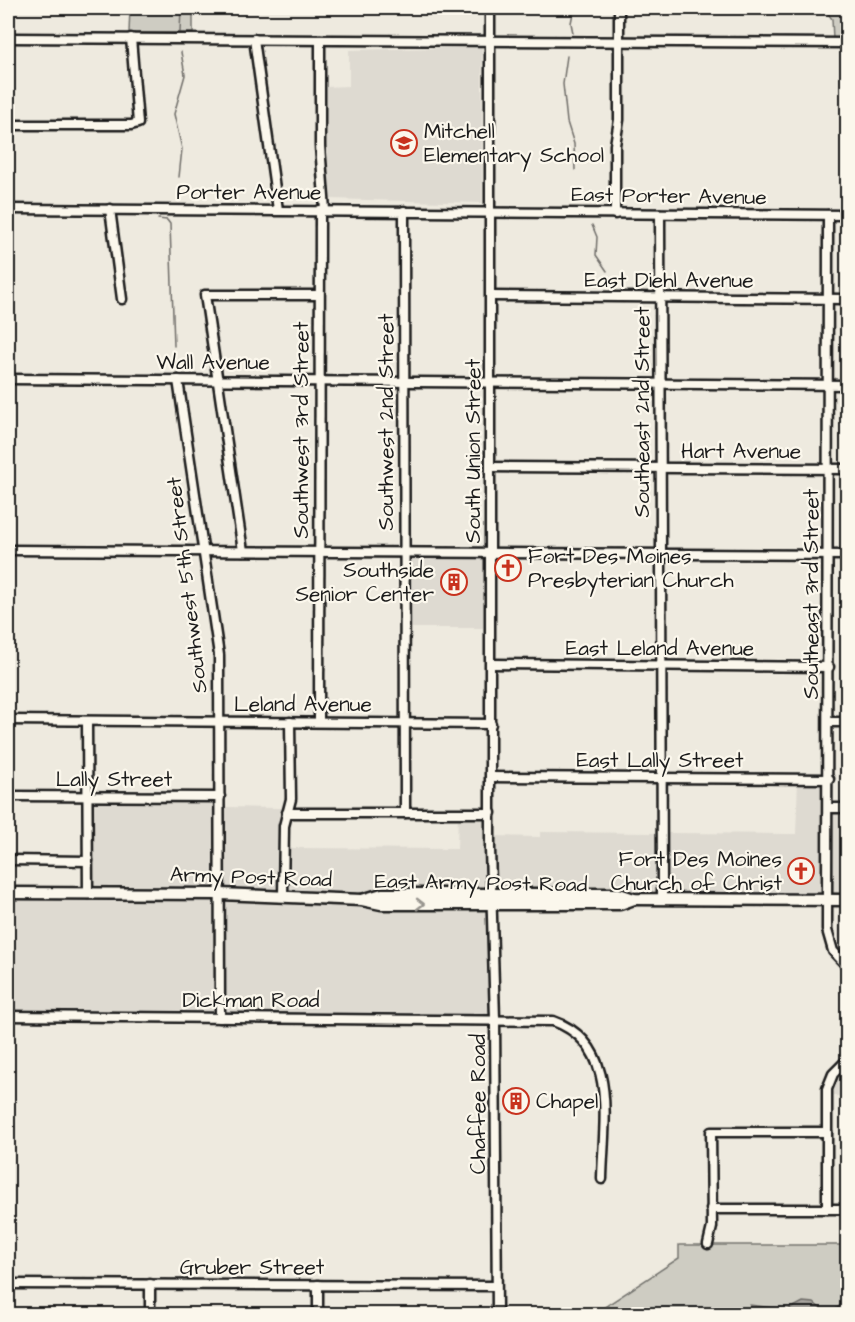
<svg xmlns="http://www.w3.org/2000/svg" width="855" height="1322" viewBox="0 0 855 1322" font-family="'Architects Daughter',sans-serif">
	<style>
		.built { fill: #dedad1 }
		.green { fill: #ceccc2; stroke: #75746f; stroke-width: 1.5 }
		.water { fill: #a6a39d; stroke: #6f6d69; stroke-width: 1.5 }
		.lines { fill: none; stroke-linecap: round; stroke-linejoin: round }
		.stream { stroke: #6f6d69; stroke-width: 1.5 }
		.minor-casing { stroke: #1c1c1c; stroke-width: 13 }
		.major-casing { stroke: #1c1c1c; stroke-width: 15 }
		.minor { stroke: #fbf7ec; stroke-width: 8 }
		.major { stroke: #fbf7ec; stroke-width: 10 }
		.oneway { stroke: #97948e }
		.labels { text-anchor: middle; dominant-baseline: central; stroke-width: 4.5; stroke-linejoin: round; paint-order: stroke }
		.poi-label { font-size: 21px; fill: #1c1c1c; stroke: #fbf7ec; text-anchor: start }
		.street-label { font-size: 21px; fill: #1c1c1c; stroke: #fbf7ec }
	</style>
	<rect width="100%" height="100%" fill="#eeeadf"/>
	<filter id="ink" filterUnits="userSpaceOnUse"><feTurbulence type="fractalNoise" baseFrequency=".0167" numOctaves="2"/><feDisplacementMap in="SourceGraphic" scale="12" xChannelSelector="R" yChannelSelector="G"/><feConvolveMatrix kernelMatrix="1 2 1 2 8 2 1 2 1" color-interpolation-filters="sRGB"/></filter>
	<g filter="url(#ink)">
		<g class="built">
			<polygon points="482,47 482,203 329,199 325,87 349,86 349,50"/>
			<rect x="411" y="558" width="72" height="70"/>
			<polygon points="798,779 829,779 829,808 847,808 847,900 492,894 495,1019 8,1016 8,893 88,893 88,797 220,797 226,807 281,808 291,799 284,848 457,849 458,813 491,813 491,836 540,837 540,832 655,833 662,845 666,833 796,834"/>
			<polygon points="838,912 847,912 847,951 838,937"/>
			<polygon points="847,1070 847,1096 832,1096 835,1084"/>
		</g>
		<g class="green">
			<polygon points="130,8 193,8 193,33 129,33"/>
			<polygon points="824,8 846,8 847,37 833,39 832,19"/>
			<polygon points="679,1245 847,1245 847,1314 594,1314 679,1258"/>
		</g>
		<polygon class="water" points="847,1299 847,1314 747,1314 750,1305 788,1310 803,1302 814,1303 822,1310 835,1310"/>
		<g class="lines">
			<g class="stream">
				<polyline points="180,32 181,8"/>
				<polyline points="573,33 571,23 574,8"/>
				<polyline points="567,56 563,84 567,122 574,144 575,170"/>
				<polyline points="179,177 182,149 174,114 185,75 181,52"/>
				<polyline points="158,219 167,220 170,224 174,346"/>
				<polyline points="592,225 597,237 596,255 607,271"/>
			</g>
			<defs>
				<g id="minor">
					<polyline points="490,8 490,849 495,1019 497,1314"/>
					<polyline points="8,38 848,43"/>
					<polyline points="254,39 278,210"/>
					<polyline points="320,40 320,146 325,210"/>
					<polyline points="8,125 131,125 138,123 131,38"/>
					<polyline points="8,209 848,215"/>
					<polyline points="110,209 122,299"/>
					<polyline points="404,211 405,813"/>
					<polyline points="615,214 615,145 619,120 619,8"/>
					<polyline points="660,214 662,899"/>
					<polyline points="828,215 827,930 833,951 848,967"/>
					<polyline points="491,296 848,299"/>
					<polyline points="8,379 848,385"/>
					<polyline points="178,380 219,655 220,1018"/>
					<polyline points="490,467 848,469"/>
					<polyline points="8,550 848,555"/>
					<polyline points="243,551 205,295 319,295"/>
					<polyline points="491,664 829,667"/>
					<polyline points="8,720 491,724"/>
					<polyline points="87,721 88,894"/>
					<polyline points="319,722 320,210"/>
					<polyline points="829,722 848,722"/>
					<polyline points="491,777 829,779"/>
					<polyline points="8,796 220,797"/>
					<polyline points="829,808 848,808"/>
					<polyline points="287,813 491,813"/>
					<polyline points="8,860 88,861"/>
					<polyline points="283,897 284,826 291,799 290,722"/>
					<path d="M8,1016L553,1021C620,1044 603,1123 602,1179"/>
					<polyline points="711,1209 848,1209"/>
					<polyline points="827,1209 827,1089 833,1074 848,1059"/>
					<polyline points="708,1244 712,1227 711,1132 827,1132"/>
					<polyline points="8,1284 496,1286"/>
					<polyline points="150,1284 150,1314"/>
					<polyline points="318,1314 318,1285"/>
				</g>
				<g id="major">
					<polyline points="8,893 220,894 362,900 382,894 619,894 634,899 848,900"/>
					<polyline points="362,900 381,904 620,904 634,899"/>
				</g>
			</defs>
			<use href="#minor" class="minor-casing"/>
			<use href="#major" class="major-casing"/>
			<use href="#minor" class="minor"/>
			<use href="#major" class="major"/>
		</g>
		<defs><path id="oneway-chevron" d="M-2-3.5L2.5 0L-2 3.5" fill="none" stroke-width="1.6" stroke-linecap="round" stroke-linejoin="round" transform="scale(1.5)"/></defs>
		<use class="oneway" href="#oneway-chevron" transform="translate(420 904)"/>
	</g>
	<defs>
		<symbol id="school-ring" viewBox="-11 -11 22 22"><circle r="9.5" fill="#fbf7ec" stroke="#c8321e" stroke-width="1.5"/><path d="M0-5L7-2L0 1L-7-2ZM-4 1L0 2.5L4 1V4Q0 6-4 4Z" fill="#c8321e"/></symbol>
		<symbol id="church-ring" viewBox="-11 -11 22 22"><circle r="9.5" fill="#fbf7ec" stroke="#c8321e" stroke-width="1.5"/><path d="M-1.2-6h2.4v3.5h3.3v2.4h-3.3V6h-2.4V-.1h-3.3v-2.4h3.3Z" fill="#c8321e"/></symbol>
		<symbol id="building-ring" viewBox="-11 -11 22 22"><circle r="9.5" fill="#fbf7ec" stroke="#c8321e" stroke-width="1.5"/><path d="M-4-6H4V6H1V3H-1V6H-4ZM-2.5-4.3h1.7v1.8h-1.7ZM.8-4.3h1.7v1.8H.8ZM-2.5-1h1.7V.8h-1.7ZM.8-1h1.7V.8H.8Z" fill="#c8321e"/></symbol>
	</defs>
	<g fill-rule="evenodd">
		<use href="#school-ring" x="389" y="128" width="30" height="30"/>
		<use href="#church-ring" x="493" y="553" width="30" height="30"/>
		<use href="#building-ring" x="439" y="567" width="30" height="30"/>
		<use href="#church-ring" x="786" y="856" width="30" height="30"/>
		<use href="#building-ring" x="501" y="1086" width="30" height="30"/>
	</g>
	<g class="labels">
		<g class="poi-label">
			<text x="424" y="131">Mitchell<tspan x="424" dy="24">Elementary School</tspan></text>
			<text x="528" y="556">Fort Des Moines<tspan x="528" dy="24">Presbyterian Church</tspan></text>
			<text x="434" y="570" text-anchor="end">Southside<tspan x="434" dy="24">Senior Center</tspan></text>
			<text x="782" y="859" text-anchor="end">Fort Des Moines<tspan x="782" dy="24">Church of Christ</tspan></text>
			<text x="536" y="1101">Chapel</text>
		</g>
		<g class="street-label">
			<text x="249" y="192">Porter Avenue</text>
			<text transform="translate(669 196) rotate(1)">East Porter Avenue</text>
			<text x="669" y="280">East Diehl Avenue</text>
			<text x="213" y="362">Wall Avenue</text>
			<text transform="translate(642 412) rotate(-90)">Southeast 2nd Street</text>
			<text transform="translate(386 422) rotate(-90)">Southwest 2nd Street</text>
			<text transform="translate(301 430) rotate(-90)">Southwest 3rd Street</text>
			<text transform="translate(473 451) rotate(-90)">South Union Street</text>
			<text x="741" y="451">Hart Avenue</text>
			<text transform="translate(187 585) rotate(-97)">Southwest 5th Street</text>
			<text transform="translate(811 594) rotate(-90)">Southeast 3rd Street</text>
			<text x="660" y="648">East Leland Avenue</text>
			<text x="303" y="704">Leland Avenue</text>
			<text x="660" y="760">East Lally Street</text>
			<text x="114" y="779">Lally Street</text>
			<text transform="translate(251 877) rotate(2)">Army Post Road</text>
			<text transform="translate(481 883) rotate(1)">East Army Post Road</text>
			<text x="251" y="1000">Dickman Road</text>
			<text transform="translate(478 1104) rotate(-90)">Chaffee Road</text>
			<text x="252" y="1267">Gruber Street</text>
		</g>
	</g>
	<rect width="855" height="1322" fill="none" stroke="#fbf7ec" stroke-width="30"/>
	<rect x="15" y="15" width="825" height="1292" fill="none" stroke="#1c1c1c" stroke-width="2" filter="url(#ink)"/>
</svg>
